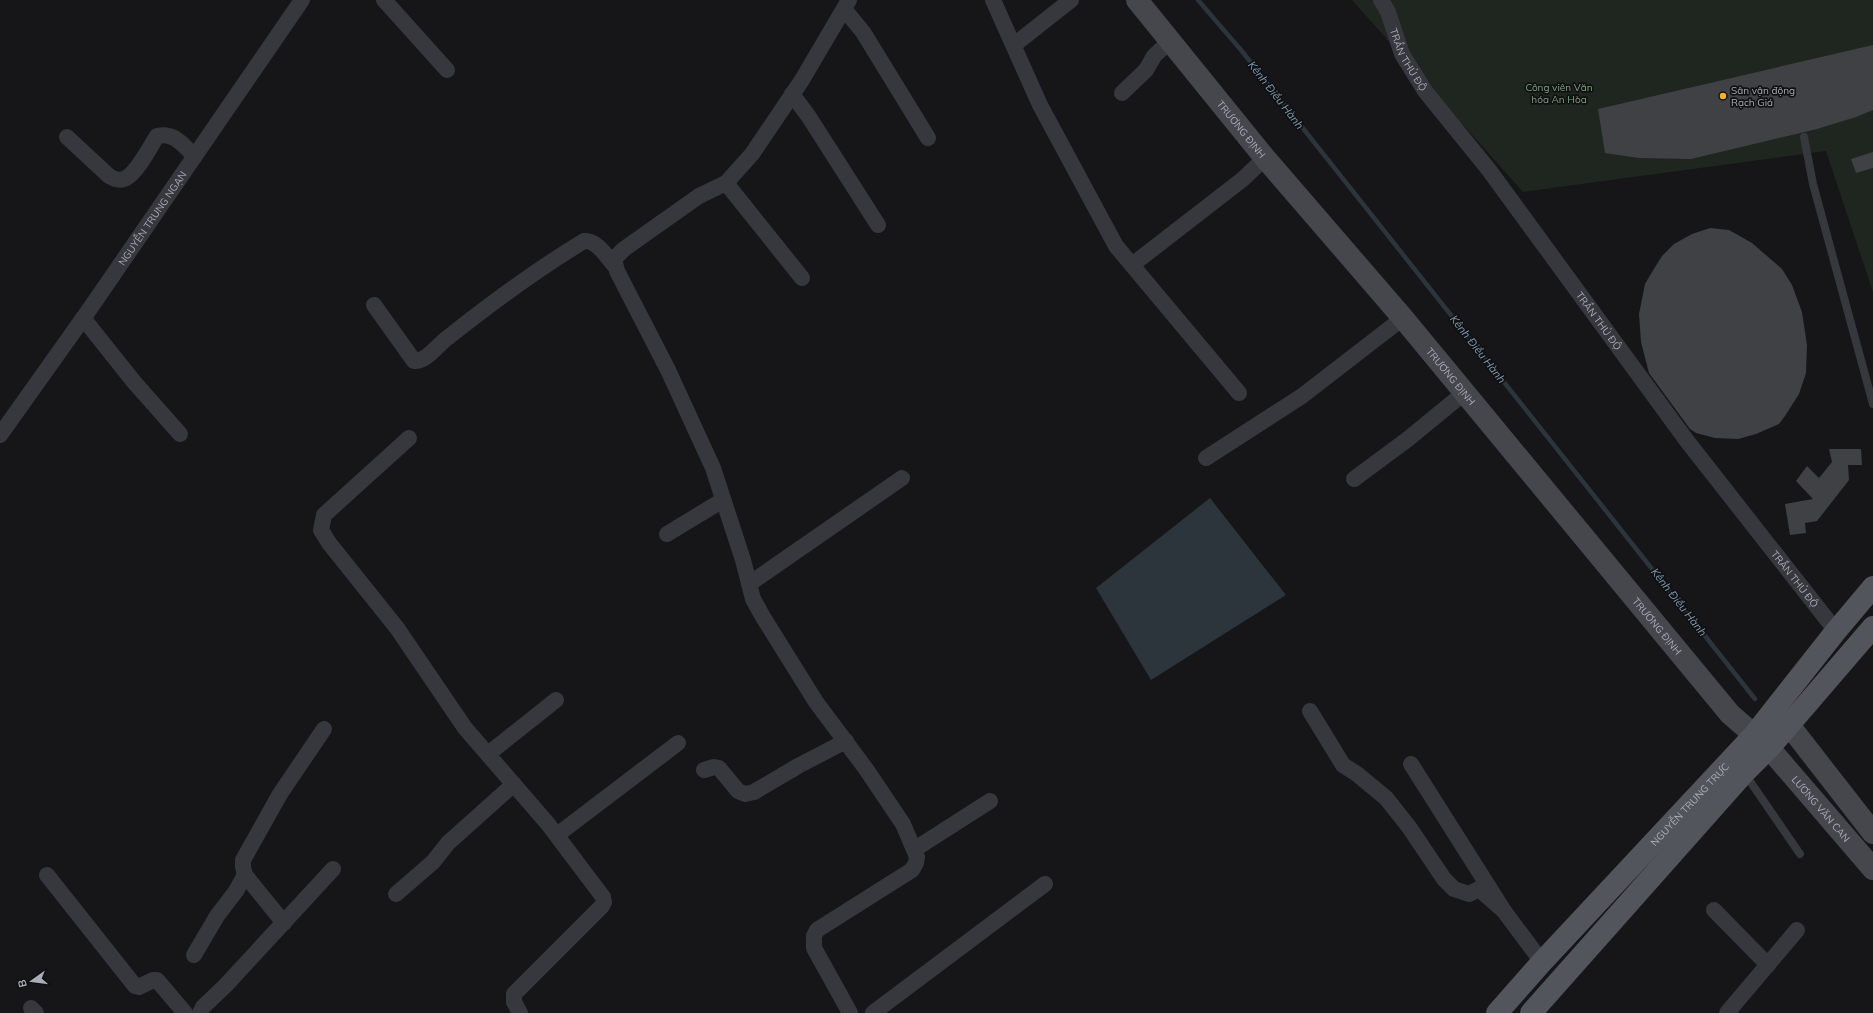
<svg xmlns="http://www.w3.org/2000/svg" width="1873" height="1013" viewBox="0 0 1873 1013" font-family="Mulish,sans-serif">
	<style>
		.green { fill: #1e261f }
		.water { fill: #2c353c }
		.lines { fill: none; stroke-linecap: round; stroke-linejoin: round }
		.stream { stroke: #2c353c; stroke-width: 4.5 }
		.building { fill: #404145 }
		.lane { stroke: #37383d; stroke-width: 8 }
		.street { stroke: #37383d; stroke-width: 16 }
		.secondary { stroke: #45474d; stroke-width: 22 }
		.primary { stroke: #53555c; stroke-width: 22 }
		.poi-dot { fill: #f2b134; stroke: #111113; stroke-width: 1.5 }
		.labels { text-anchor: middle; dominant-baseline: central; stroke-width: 3.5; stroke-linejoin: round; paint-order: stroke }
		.street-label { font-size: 10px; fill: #a8adb8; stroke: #111113 }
		.park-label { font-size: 10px; fill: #7fa381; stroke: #111113 }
		.poi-label { font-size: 10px; fill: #a8adb8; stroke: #111113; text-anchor: start }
		.water-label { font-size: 11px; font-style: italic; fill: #7f9bb3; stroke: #111113 }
	</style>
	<rect width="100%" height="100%" fill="#161618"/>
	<polygon class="green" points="1352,0 1873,0 1873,292 1826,151 1523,192"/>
	<polygon class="water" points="1210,498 1286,595 1151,680 1096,588"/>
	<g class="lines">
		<polyline class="stream" points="1198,0 1241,50 1755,699"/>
	</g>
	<g class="building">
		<polygon points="1873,45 1873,110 1856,117 1817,129 1691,159 1639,158 1605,153 1598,109"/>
		<polygon points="1873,152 1873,168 1856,173 1851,159"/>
		<polygon points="1710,228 1729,230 1752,243 1782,269 1792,285 1802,312 1807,345 1806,373 1799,394 1785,416 1779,424 1756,434 1738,439 1715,438 1696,433 1690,429 1649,373 1641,342 1639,314 1645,284 1652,272 1662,256 1674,244 1692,234"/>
		<polygon points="1829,449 1861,449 1862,465 1848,465 1849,480 1817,521 1805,523 1806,533 1790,535 1785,504 1813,499 1796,481 1807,466 1819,478 1832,462"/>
	</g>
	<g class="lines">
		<g class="lane">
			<polyline points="1804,137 1813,184 1873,404"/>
			<polyline points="1745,774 1800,854"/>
		</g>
		<g class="street">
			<polyline points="384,0 447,70"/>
			<polyline points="849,0 802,80 752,154 726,183 699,196 624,249 614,259 617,271 668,370 713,468 743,560 753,599 763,617 816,702 866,769 903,824 917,857 916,863 912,870 817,930 814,936 814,948 850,1013"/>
			<polyline points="993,0 1040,105 1116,246 1239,393"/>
			<path id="s1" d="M1381,0L1388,12L1402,54L1425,91L1489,170L1687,441L1836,631"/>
			<polyline points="844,9 863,32 928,138"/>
			<polyline points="1014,45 1071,0"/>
			<polyline points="1122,93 1146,70 1154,56 1170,41"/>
			<polyline points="792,94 809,117 878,225"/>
			<path d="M67,137L109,176C114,179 119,181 124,179C136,175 150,147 157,136C175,132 182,145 195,156"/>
			<polyline points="726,183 802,278"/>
			<polyline points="1132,265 1243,179 1265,158"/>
			<path d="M374,305L414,361C426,362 437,346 446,339C490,304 536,270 584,241C597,240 606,256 614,265"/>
			<polyline points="83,318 134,382 180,434"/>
			<path id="s2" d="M0,435L89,310L302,0"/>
			<polyline points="409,438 324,515 321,530 329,543 397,628 465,728 548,824 603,897 604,902 602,906 514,994 514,1002 520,1013"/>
			<polyline points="1206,458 1302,396 1403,318"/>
			<polyline points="1354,479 1408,439 1464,393"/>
			<polyline points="667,534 723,500"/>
			<polyline points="749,584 902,478"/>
			<polyline points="1310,711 1343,765 1357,774 1386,798 1409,827 1444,879 1454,889 1469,894 1479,889 1504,911"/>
			<polyline points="488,754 556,700"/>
			<polyline points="1411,764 1504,911 1542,962"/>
			<polyline points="704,770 714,767 719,768 738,791 745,794 754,792 798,766 846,741"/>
			<polyline points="557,835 678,743"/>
			<polyline points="915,849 990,801"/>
			<polyline points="47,875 135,986 139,987 153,980 157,980 185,1013"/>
			<polyline points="396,894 433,862 448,843 514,784"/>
			<polyline points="1714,910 1768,965"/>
			<polyline points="284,923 245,875 243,867 243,860 280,794 324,729"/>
			<polyline points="194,955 217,916 236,891 245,875"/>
			<polyline points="31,1008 36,1013"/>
			<polyline points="200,1013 203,1007 226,985 333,869"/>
			<polyline points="873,1013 1045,884"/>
			<polyline points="1727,1013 1797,930"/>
		</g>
		<g class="secondary">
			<path id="s3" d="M1137,0L1265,158L1403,318L1730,714L1769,748L1873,869"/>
			<polyline points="1776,712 1789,725 1873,833"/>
		</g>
		<g class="primary">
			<path id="s4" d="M1497,1013L1542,962L1754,735L1836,631L1873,587"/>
			<polyline points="1531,1013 1744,773 1769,748 1873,627"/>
		</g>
	</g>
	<circle class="poi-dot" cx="1723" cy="96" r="4"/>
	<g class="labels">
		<g class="street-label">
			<text stroke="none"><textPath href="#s1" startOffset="66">TRẦN THỦ ĐỘ</textPath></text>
			<text stroke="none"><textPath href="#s3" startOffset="166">TRƯƠNG ĐỊNH</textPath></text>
			<text stroke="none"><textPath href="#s2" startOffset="265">NGUYỄN TRUNG NGẠN</textPath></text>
			<text stroke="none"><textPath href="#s1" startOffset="390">TRẦN THỦ ĐỘ</textPath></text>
			<text stroke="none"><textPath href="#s3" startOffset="490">TRƯƠNG ĐỊNH</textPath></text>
			<text stroke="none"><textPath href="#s1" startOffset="714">TRẦN THỦ ĐỘ</textPath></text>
			<text stroke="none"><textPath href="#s3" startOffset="814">TRƯƠNG ĐỊNH</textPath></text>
			<text stroke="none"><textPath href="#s4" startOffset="284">NGUYỄN TRUNG TRỰC</textPath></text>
			<text stroke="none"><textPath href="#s3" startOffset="1060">LƯƠNG VĂN CAN</textPath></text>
		</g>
		<g class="park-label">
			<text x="1559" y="87">Công viên Văn<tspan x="1559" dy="12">hóa An Hòa</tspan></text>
		</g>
		<g class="poi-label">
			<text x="1731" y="90">Sân vận động<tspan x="1731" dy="12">Rạch Giá</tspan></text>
		</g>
		<g class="water-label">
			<text transform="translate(1276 95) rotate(52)">Kênh Điều Hành</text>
			<text transform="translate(1478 349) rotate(52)">Kênh Điều Hành</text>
			<text transform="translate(1679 602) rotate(52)">Kênh Điều Hành</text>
		</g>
	</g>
	<g transform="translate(32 981) rotate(256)" stroke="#111113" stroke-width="3" paint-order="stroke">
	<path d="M0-3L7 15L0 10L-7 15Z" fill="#a8adb8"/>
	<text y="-6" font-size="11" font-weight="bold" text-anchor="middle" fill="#a8adb8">B</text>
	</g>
</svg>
